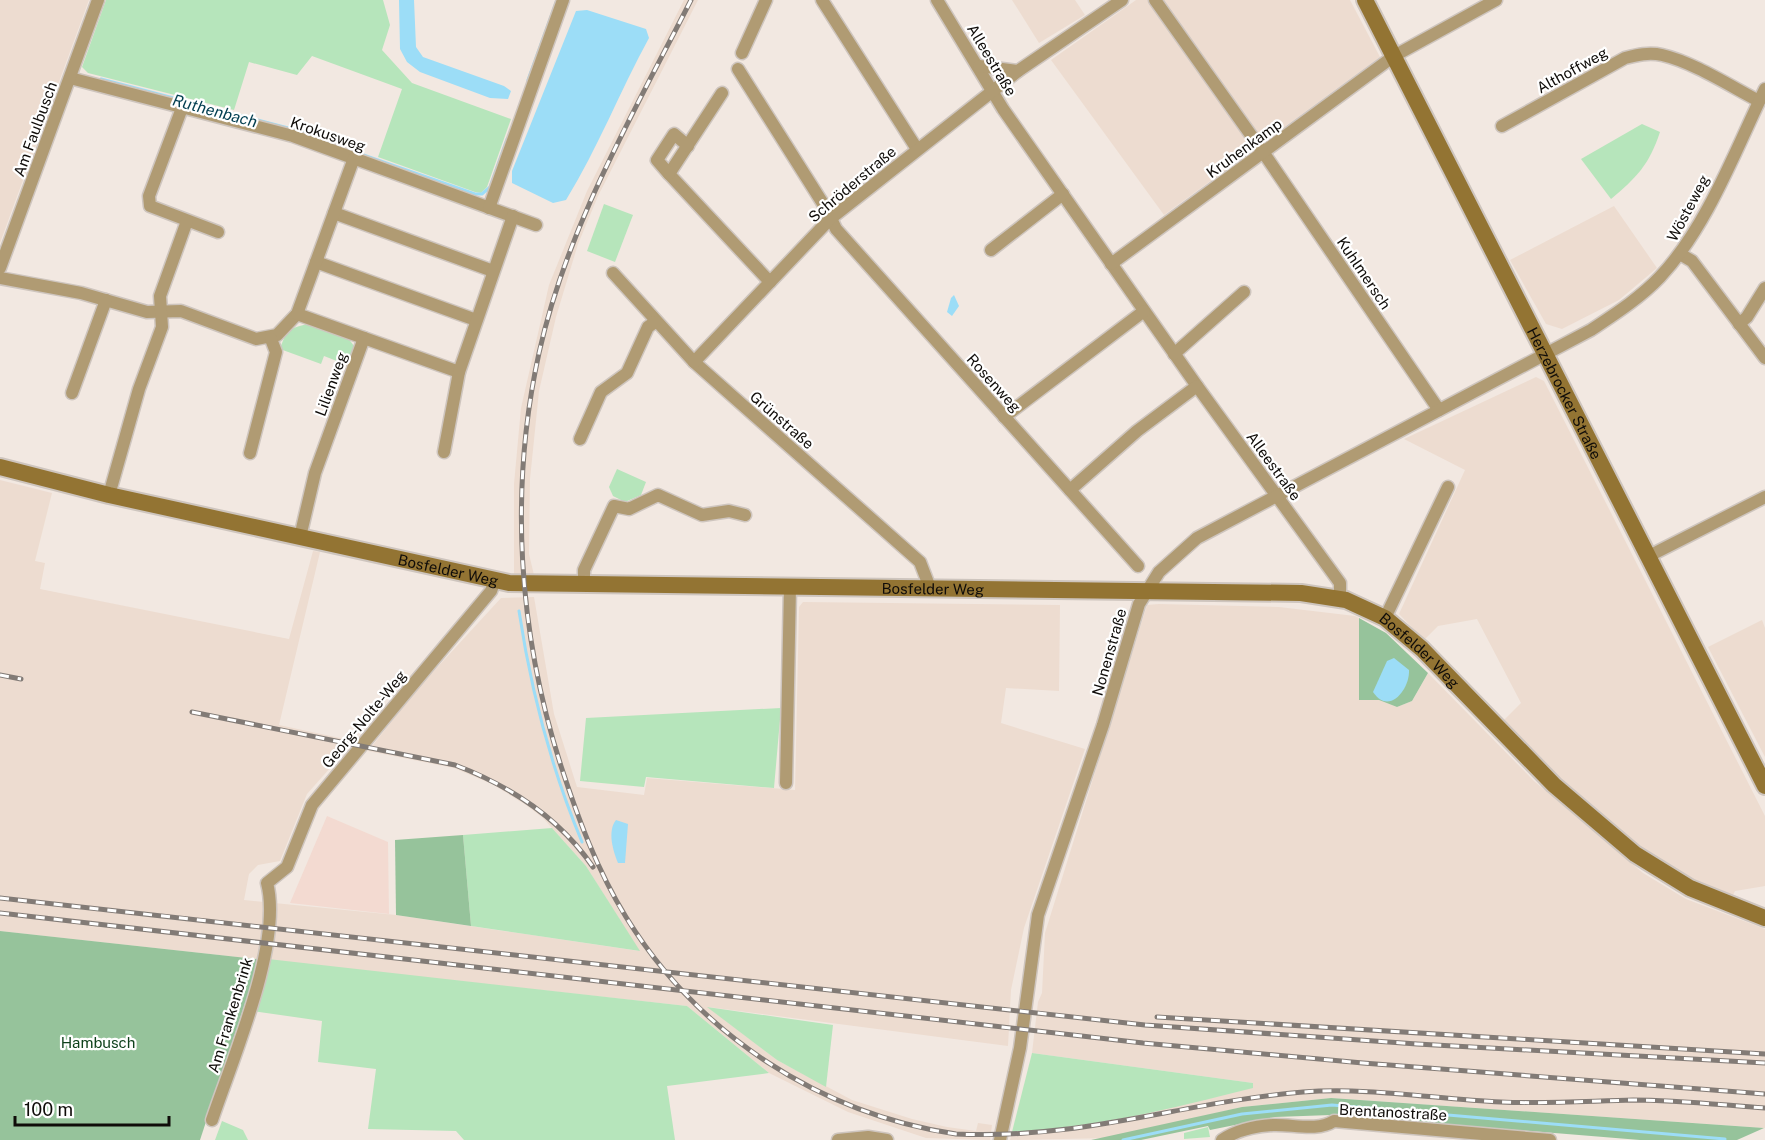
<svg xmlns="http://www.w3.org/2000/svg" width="1765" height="1140" viewBox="0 0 1765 1140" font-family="'Public Sans',sans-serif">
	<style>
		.built { fill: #eddcd0 }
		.education { fill: #f3dad1 }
		.green { fill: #b6e5bb }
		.forest { fill: #96c39b }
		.water { fill: #9cddf7 }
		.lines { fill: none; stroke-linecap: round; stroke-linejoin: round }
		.stream { stroke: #9cddf7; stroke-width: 3 }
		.street-casing { stroke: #cec5be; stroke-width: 15 }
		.secondary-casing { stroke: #cec5be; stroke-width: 20 }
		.street { stroke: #b09b73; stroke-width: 12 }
		.secondary { stroke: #937433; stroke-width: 16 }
		.rail-casing { stroke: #827b76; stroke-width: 5 }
		.rail { stroke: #fff; stroke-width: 3; stroke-dasharray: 9; stroke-linecap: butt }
		.labels { text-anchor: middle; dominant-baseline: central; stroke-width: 4.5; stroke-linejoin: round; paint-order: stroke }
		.street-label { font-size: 15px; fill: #0f0c09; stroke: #fff }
		.park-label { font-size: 15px; fill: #0f421c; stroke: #fff }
		.water-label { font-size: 16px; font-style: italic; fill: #023e50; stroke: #fff }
	</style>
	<rect width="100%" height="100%" fill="#f2e8e1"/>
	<g class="built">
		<polygon points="0,0 89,0 0,243"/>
		<polygon points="684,0 698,0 598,196 578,244 556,317 539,391 530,479 529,554 534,575 514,574 514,484 521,408 549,285 587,191"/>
		<polygon points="1012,0 1075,0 1085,15 1039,43"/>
		<polygon points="1136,0 1350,0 1380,57 1164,215 1051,60"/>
		<polygon points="1614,206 1657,268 1619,300 1562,329 1546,324 1510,260"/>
		<polygon points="1536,377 1544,381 1765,816 1765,886 1735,891 1732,897 1699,883 1637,845 1562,780 1503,721 1521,703 1477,619 1438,626 1424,640 1399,614 1465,470 1404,439"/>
		<polygon points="0,480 52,493 35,561 45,563 40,589 289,639 313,551 320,552 279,725 354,741 307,794 280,861 258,865 249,874 244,900 396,915 639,951 586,866 543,818 526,805 492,784 454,768 368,751 421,685 501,598 534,597 554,714 577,787 644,795 647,778 795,790 799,607 803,602 1060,605 1059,691 1006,688 1001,723 1085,749 1024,928 1011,990 1008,1046 708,1007 777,1060 852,1100 912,1119 947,1127 976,1131 978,1123 992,1125 990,1140 926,1138 848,1112 769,1073 687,1006 0,931"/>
		<polygon points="1159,604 1279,607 1355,616 1359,618 1359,700 1379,700 1397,707 1412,701 1428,673 1534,781 1643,873 1686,899 1765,929 1765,1128 1331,1098 1242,1107 1109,1138 1010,1140 1012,1132 1060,1129 1123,1120 1253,1083 1032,1053 1038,1002 1042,993 1045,933 1147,605"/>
		<polygon points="1762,620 1765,628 1765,757 1708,647"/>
	</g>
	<polygon class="education" points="327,816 388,842 389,914 290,903"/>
	<g class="green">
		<polygon points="106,0 383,0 390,25 382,50 412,83 511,119 487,187 481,193 475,192 378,157 402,89 312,56 297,75 249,62 234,110 88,73 82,67"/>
		<path d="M1642,124L1660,132C1649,165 1637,177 1611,199L1581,159Z"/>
		<polygon points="604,204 633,215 615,262 587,251"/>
		<path d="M309,324L348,338L354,346L347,365L324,356L321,364L280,349C286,331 290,327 309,324Z"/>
		<polygon points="617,469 646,482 641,495 625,502 613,496 609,487"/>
		<polygon points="781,708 774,788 646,777 644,787 580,781 586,718"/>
		<polygon points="552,828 586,866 640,951 471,926 463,835"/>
		<polygon points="268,959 687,1006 769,1073 667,1086 675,1140 464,1140 456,1131 368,1129 376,1069 318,1062 322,1021 253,1011"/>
		<polygon points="707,1007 833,1025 826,1087 777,1060"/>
		<path d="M1032,1053L1253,1083V1088C1170,1109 1098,1127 1012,1132Z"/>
		<polygon points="222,1121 243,1130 248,1140 215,1140"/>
		<polygon points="1208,1127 1210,1137 1184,1139 1184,1133"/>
	</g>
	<g class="forest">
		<polygon points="1359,618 1386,633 1428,673 1412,701 1397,707 1379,700 1359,700"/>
		<polygon points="463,835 471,926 396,915 395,840"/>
		<polygon points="0,931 257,959 254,976 200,1140 0,1140"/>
		<polygon points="1331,1098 1764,1128 1737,1140 1640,1140 1331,1115 1275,1117 1210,1130 1208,1126 1141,1140 1091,1140 1242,1107"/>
	</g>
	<g class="water">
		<polygon points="399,0 414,0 416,47 423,57 504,86 511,91 508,99 490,98 420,72 407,62 400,49"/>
		<path d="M587,10L646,29L649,38C620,91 598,148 566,200L553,203L512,183V171L576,11Z"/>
		<polygon points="954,295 959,306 952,316 947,312 951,298"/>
		<path d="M1394,658L1409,670C1410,689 1389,716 1373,692L1387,661Z"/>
		<path d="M616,820L628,824L625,863H618C613,851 607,831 616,820Z"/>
	</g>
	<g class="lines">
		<g class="stream">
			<polyline points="101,79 292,129 329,142"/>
			<polyline points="528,80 557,0"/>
			<polyline points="352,151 475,194 482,194 490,187 507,139"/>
			<path d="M519,611C531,691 551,768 582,842"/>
			<polyline points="1123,1140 1242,1114 1332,1105 1725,1139"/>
		</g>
		<defs>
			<g id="street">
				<polyline points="822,0 917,149"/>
				<polyline points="937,0 1003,109 1197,386 1340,583 1340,598"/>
				<polyline points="1155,0 1263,152 1439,410"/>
				<polyline points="742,53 766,0"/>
				<polyline points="979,66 1018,71"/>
				<polyline points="738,69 827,210 836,229 1138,566"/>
				<polyline points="70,78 293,136 536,225"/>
				<polyline points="722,93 669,174 770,282"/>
				<polyline points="182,108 149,196 150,206 218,232"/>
				<path d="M1502,126L1625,58C1637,55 1649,52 1662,55C1693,62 1730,86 1759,101"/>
				<polyline points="669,174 657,160 674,134 688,146"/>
				<polyline points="489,208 563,0"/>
				<polyline points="334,213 493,271"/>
				<polyline points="991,250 1063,194"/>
				<polyline points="1680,254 1692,261 1765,358"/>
				<polyline points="316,262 476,320"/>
				<polyline points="1111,264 1394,56 1496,0"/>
				<polyline points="0,268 98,0"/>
				<polyline points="613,273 694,362 920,562 930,588"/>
				<polyline points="0,278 81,293 147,312 181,311 256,339 277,335 297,314 354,158"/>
				<polyline points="297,314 459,372"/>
				<polyline points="1739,324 1747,317 1765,288"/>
				<polyline points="1174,354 1244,292"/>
				<polyline points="694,362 830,219 1018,71 1122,0"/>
				<polyline points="72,393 106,300"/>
				<polyline points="1004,417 1144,311"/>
				<polyline points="580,439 601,392 627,373 648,327 655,322"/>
				<polyline points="444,452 459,372 513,216"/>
				<polyline points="250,453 276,352 271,339"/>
				<polyline points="1070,490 1137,431 1197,386"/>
				<polyline points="109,495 139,389 162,327 160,296 187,221"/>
				<polyline points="300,537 315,473 364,338"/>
				<polyline points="1649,556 1765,497"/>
				<polyline points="584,584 584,570 614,506 629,509 658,495 702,515 729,511 745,515"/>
				<polyline points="1385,618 1448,487"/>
				<polyline points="786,783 790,587"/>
				<path d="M212,1120C232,1060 283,943 267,883L287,867L312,805L491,591L495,580"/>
				<polyline points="838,1140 868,1137 887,1140"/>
				<path d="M1000,1140L1020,1048L1038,915L1103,725L1139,604L1159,572L1197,538L1591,330C1615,314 1640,298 1660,277C1707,227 1735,151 1765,89"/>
				<path d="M1222,1140C1237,1130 1255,1126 1273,1125C1292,1124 1317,1132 1334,1121L1550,1140"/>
			</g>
			<g id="secondary">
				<path id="s1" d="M1365,0L1765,786"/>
				<path id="s2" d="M0,467L109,495L509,583L1301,593L1346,600L1385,618L1422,649L1554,785L1635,854L1690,888L1765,918"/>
			</g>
		</defs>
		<use href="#street" class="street-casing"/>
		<use href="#secondary" class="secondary-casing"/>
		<use href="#street" class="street"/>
		<use href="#secondary" class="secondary"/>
		<defs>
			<g id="rail">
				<path d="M691,0C633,114 567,227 539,353C509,490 518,632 561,766C578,818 597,870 626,917C698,1034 820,1114 956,1134C1083,1140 1182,1102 1303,1092C1369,1087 1435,1099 1501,1102C1545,1104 1589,1101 1633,1100C1677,1100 1721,1105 1765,1108"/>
				<polyline points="0,675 21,679"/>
				<path d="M192,712L455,765C510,786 559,817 593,867"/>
				<polyline points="0,898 1145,1025 1417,1044 1765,1063"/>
				<polyline points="0,913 1143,1043 1363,1063 1765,1094"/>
				<polyline points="1157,1017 1765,1054"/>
			</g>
		</defs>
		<use href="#rail" class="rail-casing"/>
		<use href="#rail" class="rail"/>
	</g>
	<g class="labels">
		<g class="street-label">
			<text transform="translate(992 60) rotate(59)">Alleestraße</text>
			<text transform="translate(1572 70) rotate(-29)">Althoffweg</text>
			<text transform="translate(35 129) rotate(-70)">Am Faulbusch</text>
			<text transform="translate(328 134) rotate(19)">Krokusweg</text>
			<text transform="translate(1244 148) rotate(-36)">Kruhenkamp</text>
			<text transform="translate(852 184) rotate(-40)">Schröderstraße</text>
			<text transform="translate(1688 208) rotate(-62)">Wösteweg</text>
			<text transform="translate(1364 273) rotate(56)">Kuhlmersch</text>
			<text transform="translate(994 383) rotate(48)">Rosenweg</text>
			<text transform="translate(331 384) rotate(-70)">Lilienweg</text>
			<text stroke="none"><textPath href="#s1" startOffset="441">Herzebrocker Straße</textPath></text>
			<text transform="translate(782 420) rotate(41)">Grünstraße</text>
			<text transform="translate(1274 466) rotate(54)">Alleestraße</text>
			<text stroke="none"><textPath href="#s2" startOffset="460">Bosfelder Weg</textPath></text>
			<text stroke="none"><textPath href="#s2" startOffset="946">Bosfelder Weg</textPath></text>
			<text transform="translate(1109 652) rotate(-74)">Nonenstraße</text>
			<text stroke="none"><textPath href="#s2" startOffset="1450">Bosfelder Weg</textPath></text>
			<text transform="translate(364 719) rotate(-50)">Georg-Nolte-Weg</text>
			<text transform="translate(230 1015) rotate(-73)">Am Frankenbrink</text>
			<text transform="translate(1393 1112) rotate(3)">Brentanostraße</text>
		</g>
		<g class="park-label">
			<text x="98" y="1042">Hambusch</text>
		</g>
		<g class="water-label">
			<text transform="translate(215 111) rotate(15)">Ruthenbach</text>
		</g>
	</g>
	<path d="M15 1116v9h154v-9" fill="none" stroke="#0f0c09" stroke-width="3"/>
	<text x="24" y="1116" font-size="18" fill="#0f0c09" stroke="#ffffff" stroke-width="4.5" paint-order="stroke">100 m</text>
</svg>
